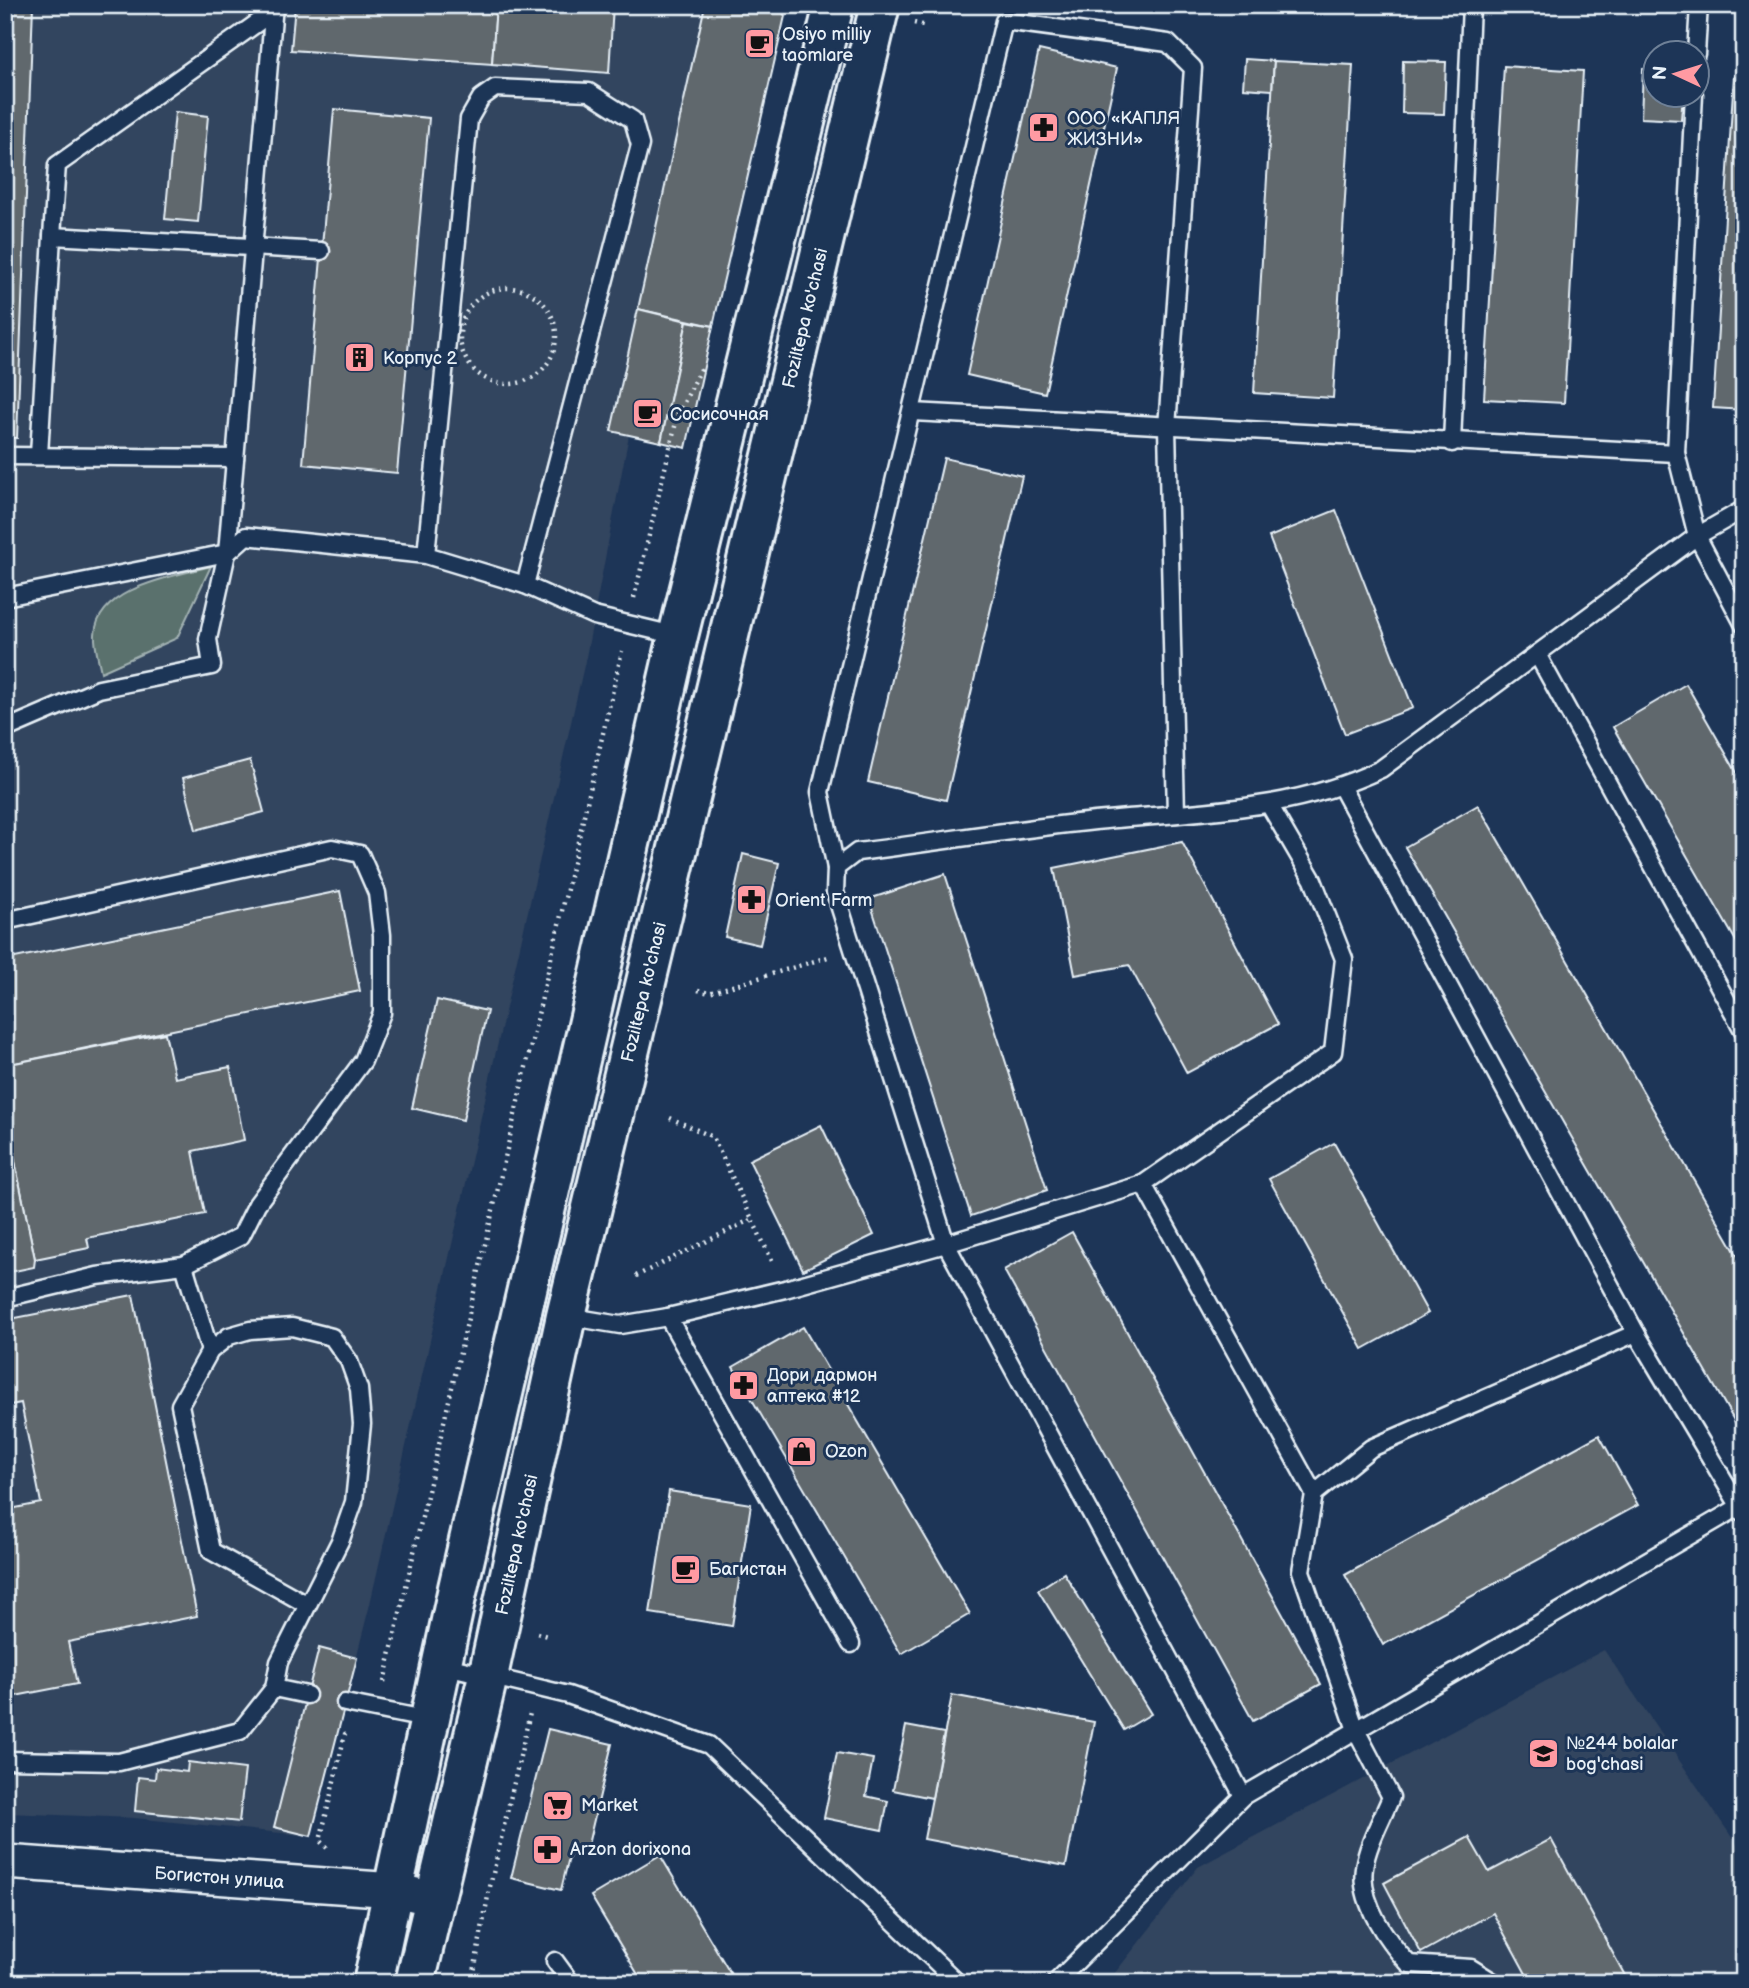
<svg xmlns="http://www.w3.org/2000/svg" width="1749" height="1988" viewBox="0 0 1749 1988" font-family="'Balsamiq Sans',sans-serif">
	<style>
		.built { fill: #31445e }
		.green { fill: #5a716d; stroke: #a1b1b2; stroke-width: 2 }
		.building { fill: #61686d; stroke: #e8f1f8; stroke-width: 2 }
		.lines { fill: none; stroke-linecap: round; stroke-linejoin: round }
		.lane-casing { stroke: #e8f1f8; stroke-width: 21 }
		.street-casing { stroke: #e8f1f8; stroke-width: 38 }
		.secondary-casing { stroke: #e8f1f8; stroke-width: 44 }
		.path { stroke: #e8f1f8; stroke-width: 4.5; stroke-dasharray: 2 5; stroke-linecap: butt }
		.lane { stroke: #1d3557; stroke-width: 16 }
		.street { stroke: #1d3557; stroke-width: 33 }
		.secondary { stroke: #1d3557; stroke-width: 38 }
		.labels { text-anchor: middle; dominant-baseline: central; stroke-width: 6; stroke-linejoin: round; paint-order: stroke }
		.poi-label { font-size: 18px; fill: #e8f1f8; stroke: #1d3557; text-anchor: start }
		.street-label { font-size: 18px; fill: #e8f1f8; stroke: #1d3557 }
	</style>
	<rect width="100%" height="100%" fill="#1d3557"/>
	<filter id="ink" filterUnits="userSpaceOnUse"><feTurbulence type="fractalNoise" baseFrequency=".0143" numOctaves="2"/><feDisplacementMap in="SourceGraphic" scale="14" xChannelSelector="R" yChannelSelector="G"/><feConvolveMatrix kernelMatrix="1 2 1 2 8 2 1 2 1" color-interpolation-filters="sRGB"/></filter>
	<g filter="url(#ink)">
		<g class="built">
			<polygon points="5,5 295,5 292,50 608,73 613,5 705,5 611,430 629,435 586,657 370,1604 311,1836 134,1818 5,1813"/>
			<polygon points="1604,1650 1744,1855 1744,1983 1107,1983 1198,1867"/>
		</g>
		<path class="green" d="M211,566L177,638L101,672C99,661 94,646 95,634C98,587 175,576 211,566Z"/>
		<g class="building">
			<polygon points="5,5 33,5 17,438 5,438"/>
			<polygon points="295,5 496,5 492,64 291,50"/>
			<polygon points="496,5 613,5 609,73 492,64"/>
			<polygon points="705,5 778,5 785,16 713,326 638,309"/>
			<polygon points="1039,50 1117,68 1045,393 967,375"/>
			<polygon points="1245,59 1274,61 1272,90 1243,88"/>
			<polygon points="1274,61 1353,65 1333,398 1254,393"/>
			<polygon points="1403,61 1446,62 1444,114 1402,113"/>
			<polygon points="1504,66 1583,71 1564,403 1484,399"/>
			<polygon points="1643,69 1654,69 1654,94 1683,94 1681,120 1641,118"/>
			<polygon points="1734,75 1744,76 1744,410 1713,408"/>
			<polygon points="334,109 429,118 397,473 303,464"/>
			<polygon points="175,112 208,116 198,222 165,219"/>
			<polygon points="638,309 687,321 661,442 611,431"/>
			<polygon points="687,321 713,326 686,448 661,442"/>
			<polygon points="944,458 1022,476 946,800 868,782"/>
			<polygon points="1336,510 1413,708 1345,734 1269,537"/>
			<polygon points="1686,684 1744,785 1744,955 1613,727"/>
			<polygon points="250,760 264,812 196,830 183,778"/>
			<polygon points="1478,805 1744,1267 1743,1436 1405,847"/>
			<polygon points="1182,842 1278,1024 1187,1073 1129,965 1075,975 1054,868"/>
			<polygon points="743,854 779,863 760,945 725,937"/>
			<polygon points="945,874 1047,1190 971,1216 869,899"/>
			<polygon points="340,891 360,991 5,1065 5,960"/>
			<polygon points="437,1000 487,1011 463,1120 412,1108"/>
			<polygon points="165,1033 175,1078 230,1067 244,1140 193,1151 205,1214 87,1238 89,1248 35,1259 5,1113 5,1065"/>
			<polygon points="5,1113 35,1259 34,1267 5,1273"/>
			<polygon points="821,1125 874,1235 803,1270 749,1160"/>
			<polygon points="1334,1143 1428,1313 1363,1349 1269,1179"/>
			<polygon points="1072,1232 1321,1684 1253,1721 1004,1270"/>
			<polygon points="133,1295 197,1616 68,1642 77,1684 5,1698 5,1510 41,1503 21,1403 5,1406 5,1320"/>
			<polygon points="803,1327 970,1614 901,1654 733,1367"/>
			<polygon points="1599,1435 1638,1505 1383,1645 1345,1575"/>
			<polygon points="669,1491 751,1504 732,1626 650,1613"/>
			<polygon points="1064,1573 1151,1714 1124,1730 1038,1590"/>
			<polygon points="319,1648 357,1658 311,1836 274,1827"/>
			<polygon points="952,1695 1094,1722 1066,1866 924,1839"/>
			<polygon points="906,1726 944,1733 932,1798 893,1790"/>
			<polygon points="548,1729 612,1744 587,1849 572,1845 561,1890 511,1878"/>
			<polygon points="837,1753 873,1759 866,1796 888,1801 882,1830 824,1818"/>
			<polygon points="188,1762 245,1769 239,1822 135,1811 138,1777 155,1779 156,1768 187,1772"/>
			<polygon points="1469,1837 1489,1872 1551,1839 1629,1983 1531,1983 1493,1913 1421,1953 1384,1883"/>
			<polygon points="660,1855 736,1983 643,1983 591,1896"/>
		</g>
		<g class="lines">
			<defs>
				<g id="lane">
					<polyline points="274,11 57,165 52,236 321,251"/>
					<polyline points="1696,54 1699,5"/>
					<polyline points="913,412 1676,453 1697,536 1744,509"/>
					<polyline points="1452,443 1471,5"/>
					<polyline points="1676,453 1694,94"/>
					<polyline points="39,455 52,236"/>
					<polyline points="5,456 235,458"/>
					<polyline points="525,585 594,616 678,636"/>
					<polyline points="5,597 227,553 246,536 426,555 525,585 640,145 633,120 589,92 495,88 481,98 469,119 426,555"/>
					<polyline points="1537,654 1744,1032"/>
					<polyline points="5,725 6,729 99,689 212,666 208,639 227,553 274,5"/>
					<polyline points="1342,788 1636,1333 1744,1514"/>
					<polyline points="836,868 820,792 1004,21 1168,43 1193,68 1167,427 1176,814"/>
					<polyline points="5,921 332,848 360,854 377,893 382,935 382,1013 363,1061 257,1204 241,1236 184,1265 97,1276 5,1298"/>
					<polyline points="1143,1184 1314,1494"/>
					<polyline points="184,1265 210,1351"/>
					<polyline points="566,1316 620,1325 668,1317 785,1289 946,1244 1143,1184 1333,1052 1344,959 1313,880 1270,806"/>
					<polyline points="668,1317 851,1644"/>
					<polyline points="442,1665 568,1695 709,1745 958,1983"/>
					<polyline points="274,1688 307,1695"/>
					<polyline points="345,1703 430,1720"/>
					<polyline points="5,1760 119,1762 240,1731 274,1688 279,1662 341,1539 354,1502 362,1424 359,1389 349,1361 332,1337 292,1327 250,1330 229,1336 210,1351 180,1405 211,1551 306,1604"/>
					<path d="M1243,1796L946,1244L835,892L836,868L857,852C937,842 1016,829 1095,821C1195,811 1288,813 1381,769L1697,536L1744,625"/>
					<polyline points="555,1961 571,1983"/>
					<polyline points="1055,1983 1243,1796 1744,1504"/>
					<path d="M1495,1983L1471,1968L1409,1964C1387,1941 1359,1902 1364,1868C1367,1845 1382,1819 1391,1797L1356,1730L1301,1571L1314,1494L1371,1448L1636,1333"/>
				</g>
				<g id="street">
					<path id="s1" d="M5,1862L394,1890L435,1899"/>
				</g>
				<g id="secondary">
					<polyline points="373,1983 458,1588 678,636 834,5"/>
					<path id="s2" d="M415,1983L488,1676L566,1316L880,5"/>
				</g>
			</defs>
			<use href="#lane" class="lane-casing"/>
			<use href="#street" class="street-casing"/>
			<use href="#secondary" class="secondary-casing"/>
			<g class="path">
				<polyline points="914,23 927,26"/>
				<circle cx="508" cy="336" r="48"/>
				<polyline points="634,598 678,414 701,369"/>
				<polyline points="698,990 709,993 828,957"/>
				<polyline points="670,1118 713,1137 773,1263"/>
				<polyline points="636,1276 752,1219"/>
				<polyline points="537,1633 547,1636"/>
				<polyline points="384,1682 622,651"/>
				<polyline points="327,1848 320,1841 345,1734 349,1731"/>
				<polyline points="472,1983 489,1891 530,1713"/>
			</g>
			<use href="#lane" class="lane"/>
			<use href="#street" class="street"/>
			<use href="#secondary" class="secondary"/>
		</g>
	</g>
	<defs>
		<symbol id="cafe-square" viewBox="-11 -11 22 22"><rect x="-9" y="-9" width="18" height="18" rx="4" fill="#ff9aa2" stroke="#1d3557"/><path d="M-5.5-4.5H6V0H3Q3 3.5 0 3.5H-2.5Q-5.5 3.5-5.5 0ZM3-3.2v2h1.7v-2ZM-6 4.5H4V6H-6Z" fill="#111"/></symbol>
		<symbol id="pharmacy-square" viewBox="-11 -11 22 22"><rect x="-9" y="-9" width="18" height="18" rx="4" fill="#ff9aa2" stroke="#1d3557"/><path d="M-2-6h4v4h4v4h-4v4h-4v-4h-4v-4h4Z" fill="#111"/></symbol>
		<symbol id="building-square" viewBox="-11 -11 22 22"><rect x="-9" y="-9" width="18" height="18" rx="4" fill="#ff9aa2" stroke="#1d3557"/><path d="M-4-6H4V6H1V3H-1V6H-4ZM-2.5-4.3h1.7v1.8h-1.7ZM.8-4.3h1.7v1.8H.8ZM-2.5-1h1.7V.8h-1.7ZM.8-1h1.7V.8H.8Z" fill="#111"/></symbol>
		<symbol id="shop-square" viewBox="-11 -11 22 22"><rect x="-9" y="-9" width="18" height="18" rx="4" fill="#ff9aa2" stroke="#1d3557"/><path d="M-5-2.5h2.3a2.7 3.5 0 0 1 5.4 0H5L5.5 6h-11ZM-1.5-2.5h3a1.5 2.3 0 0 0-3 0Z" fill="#111"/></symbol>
		<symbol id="school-square" viewBox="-11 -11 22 22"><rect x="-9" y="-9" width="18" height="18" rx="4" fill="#ff9aa2" stroke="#1d3557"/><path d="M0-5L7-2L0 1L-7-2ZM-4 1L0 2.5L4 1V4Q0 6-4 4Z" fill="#111"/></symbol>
		<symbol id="supermarket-square" viewBox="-11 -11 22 22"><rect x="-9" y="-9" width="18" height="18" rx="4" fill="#ff9aa2" stroke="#1d3557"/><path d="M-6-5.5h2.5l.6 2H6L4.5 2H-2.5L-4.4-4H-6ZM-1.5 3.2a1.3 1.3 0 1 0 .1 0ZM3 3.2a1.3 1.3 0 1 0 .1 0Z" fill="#111"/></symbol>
	</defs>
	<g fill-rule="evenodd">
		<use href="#cafe-square" x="742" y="26" width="35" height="35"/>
		<use href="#pharmacy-square" x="1026" y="110" width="35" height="35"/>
		<use href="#building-square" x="342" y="340" width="35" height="35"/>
		<use href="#cafe-square" x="630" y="396" width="35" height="35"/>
		<use href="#pharmacy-square" x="734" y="882" width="35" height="35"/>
		<use href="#pharmacy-square" x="726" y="1368" width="35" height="35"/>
		<use href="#shop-square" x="784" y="1434" width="35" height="35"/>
		<use href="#cafe-square" x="668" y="1552" width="35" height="35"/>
		<use href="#school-square" x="1526" y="1736" width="35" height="35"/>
		<use href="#supermarket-square" x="540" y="1788" width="35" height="35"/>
		<use href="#pharmacy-square" x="530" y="1832" width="35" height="35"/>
	</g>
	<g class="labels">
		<g class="poi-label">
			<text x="782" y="34">Osiyo milliy<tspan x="782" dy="21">taomlare</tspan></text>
			<text x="1067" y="118">ООО «КАПЛЯ<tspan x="1067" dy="21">ЖИЗНИ»</tspan></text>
			<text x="383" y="358">Корпус 2</text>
			<text x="670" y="414">Сосисочная</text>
			<text x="775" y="900">Orient Farm</text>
			<text x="767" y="1375">Дори дармон<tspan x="767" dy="21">аптека #12</tspan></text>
			<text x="825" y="1451">Ozon</text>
			<text x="709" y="1569">Багистан</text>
			<text x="1566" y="1743">№244 bolalar<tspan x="1566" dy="21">bog'chasi</tspan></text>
			<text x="581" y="1805">Market</text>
			<text x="570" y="1849">Arzon dorixona</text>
		</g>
		<g class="street-label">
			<text stroke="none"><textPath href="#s2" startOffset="1710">Foziltepa ko'chasi</textPath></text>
			<text stroke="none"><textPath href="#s2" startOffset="1017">Foziltepa ko'chasi</textPath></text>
			<text stroke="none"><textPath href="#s2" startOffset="450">Foziltepa ko'chasi</textPath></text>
			<text stroke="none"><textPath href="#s1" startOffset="215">Богистон улица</textPath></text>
		</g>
	</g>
	<rect width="1749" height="1988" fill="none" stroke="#1d3557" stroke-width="28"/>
	<rect x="14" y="14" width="1721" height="1960" fill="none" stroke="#e8f1f8" stroke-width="2.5" filter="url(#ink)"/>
	<g transform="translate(1676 74) rotate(274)"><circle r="33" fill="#1d3557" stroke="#6e8097" stroke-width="2"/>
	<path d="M0-5L12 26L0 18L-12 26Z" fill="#ff9aa2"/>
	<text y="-10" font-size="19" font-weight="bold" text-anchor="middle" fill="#e8f1f8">N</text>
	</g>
</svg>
